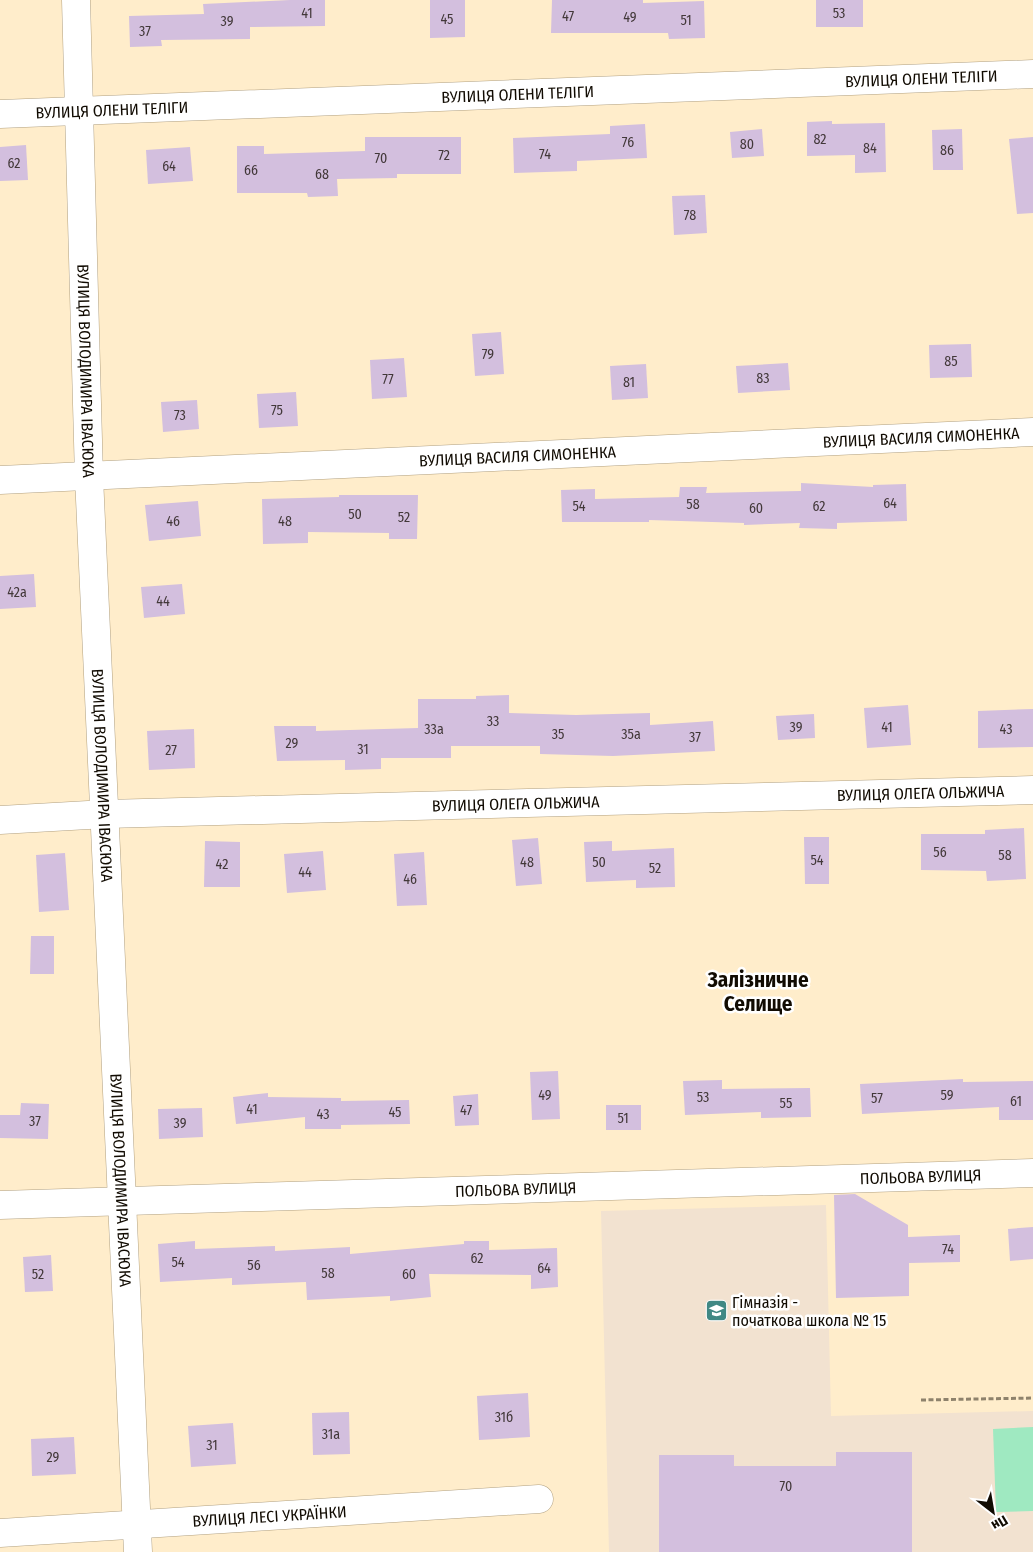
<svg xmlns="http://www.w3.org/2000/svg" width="1033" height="1552" viewBox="0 0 1033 1552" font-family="'Fira Sans Condensed',sans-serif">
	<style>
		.education { fill: #f2e2d0 }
		.green { fill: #9fe9c1 }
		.building { fill: #d3bfde }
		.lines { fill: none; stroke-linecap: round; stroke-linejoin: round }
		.street-casing { stroke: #b2a181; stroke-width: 29 }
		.secondary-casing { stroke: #b2a181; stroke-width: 29 }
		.path { stroke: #8e826c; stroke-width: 3; stroke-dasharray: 5 2.5; stroke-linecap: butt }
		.street { stroke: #fff; stroke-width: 28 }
		.secondary { stroke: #fff; stroke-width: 28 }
		.labels { text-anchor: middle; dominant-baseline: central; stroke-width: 5; stroke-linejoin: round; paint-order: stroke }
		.number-label { font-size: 14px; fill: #423839 }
		.street-label { font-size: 16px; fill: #110b02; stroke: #fff }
		.poi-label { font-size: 16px; fill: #110b02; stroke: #fff; text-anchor: start }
		.district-label { font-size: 21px; font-weight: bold; fill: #110b02; stroke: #fff }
	</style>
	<rect width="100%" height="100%" fill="#ffedcb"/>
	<polygon class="education" points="826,1205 831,1416 1033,1411 1033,1552 609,1552 601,1211"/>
	<polygon class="green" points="1033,1427 1033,1511 996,1512 993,1429"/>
	<g class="building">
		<polygon points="290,0 325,0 325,26 250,27 250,39 161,40 162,46 130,47 129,16 204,14 203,4"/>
		<polygon points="430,0 465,0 465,37 430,38"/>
		<polygon points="552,0 643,0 643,3 704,1 705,38 669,39 668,33 551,33"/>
		<rect x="816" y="0" width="47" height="27"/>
		<polygon points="832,121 832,124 885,123 886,172 855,173 855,155 807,156 807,122"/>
		<polygon points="645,124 647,158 577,161 577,171 514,173 513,138 610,134 610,126"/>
		<polygon points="762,129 764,156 732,158 730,132"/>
		<polygon points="962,129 963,170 933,170 932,130"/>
		<polygon points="365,137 461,137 461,174 397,174 397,178 337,179 338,196 308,197 307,193 237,193 237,146 264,146 264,154 365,151"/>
		<polygon points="1033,137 1033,213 1017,214 1009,139"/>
		<polygon points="26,145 28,180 0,181 0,147"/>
		<polygon points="190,147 193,181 148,184 146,150"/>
		<polygon points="705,195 707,233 674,235 672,196"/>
		<polygon points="501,332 504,374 475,376 472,334"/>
		<polygon points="971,344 972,377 930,378 929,345"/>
		<polygon points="404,358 407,397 372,399 370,360"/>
		<polygon points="788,363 790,390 738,393 736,366"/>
		<polygon points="646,364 648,398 612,400 610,366"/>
		<polygon points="296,392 298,426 259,428 257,394"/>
		<polygon points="197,400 199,429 163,432 161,402"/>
		<polygon points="801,483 873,487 873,485 906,484 907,521 837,523 837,529 799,528 800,523 744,525 744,523 649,520 649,522 562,522 561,490 595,489 595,499 679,497 680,487 707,487 706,493 801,491"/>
		<polygon points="339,495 418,495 417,539 389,539 389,533 308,532 308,543 263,544 262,499 339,497"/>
		<polygon points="198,501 201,536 149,541 145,505"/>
		<polygon points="34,574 36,607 0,609 0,576"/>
		<polygon points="182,584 185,614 144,618 141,587"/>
		<polygon points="509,695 509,713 576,715 650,713 650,725 713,721 715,751 613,756 540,754 540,746 451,746 451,758 381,758 381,769 345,770 345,760 277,761 274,726 316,726 316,731 418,728 418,699 476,699 476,696"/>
		<polygon points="908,705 911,745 867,748 864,708"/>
		<polygon points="1033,709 1033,747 978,748 978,711"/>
		<polygon points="814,714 815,738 778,740 776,716"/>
		<polygon points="194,729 195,768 149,770 147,731"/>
		<polygon points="1024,828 1026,879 987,881 986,871 921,870 921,834 985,834 985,830"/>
		<polygon points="804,837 829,837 829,884 805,884"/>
		<polygon points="538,838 542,884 516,886 512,840"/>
		<polygon points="205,841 240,842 240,887 204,887"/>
		<polygon points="612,841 612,851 674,848 675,887 636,888 636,880 586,882 584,842"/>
		<polygon points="323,851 326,890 287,893 284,854"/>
		<polygon points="424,852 427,905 397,906 394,854"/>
		<polygon points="65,853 69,910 39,912 36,855"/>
		<polygon points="31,936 54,936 54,974 30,974"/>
		<polygon points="558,1071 560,1119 532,1120 530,1072"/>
		<polygon points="963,1079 963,1082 1033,1081 1033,1120 999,1120 999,1107 862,1114 860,1084"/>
		<polygon points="722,1080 722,1089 810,1088 811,1117 761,1118 761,1112 685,1115 683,1081"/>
		<polygon points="268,1093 268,1097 341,1098 341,1101 409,1100 410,1124 341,1125 341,1129 305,1129 305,1117 236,1124 233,1097"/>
		<polygon points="478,1094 479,1125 455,1126 453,1096"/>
		<polygon points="21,1103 49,1104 48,1139 0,1138 0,1115 20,1115"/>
		<rect x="606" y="1105" width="35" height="25"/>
		<polygon points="202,1108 203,1137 159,1139 158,1109"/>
		<polygon points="855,1194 908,1225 908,1237 960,1235 960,1262 909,1263 909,1296 836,1298 834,1195"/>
		<polygon points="1033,1227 1033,1259 1010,1261 1008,1229"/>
		<polygon points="195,1241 195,1249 275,1246 275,1251 350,1247 350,1254 464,1244 464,1241 489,1241 489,1250 557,1248 558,1287 531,1289 531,1275 429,1274 431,1297 390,1301 390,1296 307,1300 306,1282 232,1285 232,1278 160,1282 158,1244"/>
		<polygon points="51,1255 53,1291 25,1292 23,1257"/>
		<polygon points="528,1393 530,1437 479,1440 477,1396"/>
		<polygon points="349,1412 350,1454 313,1455 312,1413"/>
		<polygon points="233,1423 236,1464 191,1467 188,1426"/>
		<polygon points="74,1437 76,1474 32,1476 31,1439"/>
		<polygon points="836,1452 912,1452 912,1552 659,1552 659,1455 734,1455 734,1466 836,1466"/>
	</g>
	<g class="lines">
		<defs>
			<g id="street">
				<path id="s1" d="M0,114L1033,74"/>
				<path id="s2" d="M0,820L106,814L1033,790"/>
				<path id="s3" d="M0,1205L1033,1173"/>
				<path id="s4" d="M0,1533L539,1499"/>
			</g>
			<g id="secondary">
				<path id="s5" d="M76,0L89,477L138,1552"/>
				<path id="s6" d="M0,480L1033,432"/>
			</g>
		</defs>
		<use href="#street" class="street-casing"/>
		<use href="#secondary" class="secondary-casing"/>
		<polyline class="path" points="921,1400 1033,1398"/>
		<use href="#street" class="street"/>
		<use href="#secondary" class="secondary"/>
	</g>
	<defs>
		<symbol id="school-square" viewBox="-11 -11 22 22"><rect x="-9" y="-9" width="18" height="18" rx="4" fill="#408884" stroke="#fff"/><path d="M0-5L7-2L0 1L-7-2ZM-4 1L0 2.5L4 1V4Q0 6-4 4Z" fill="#fff"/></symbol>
	</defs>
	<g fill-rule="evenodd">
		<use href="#school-square" x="704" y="1298" width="25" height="25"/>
	</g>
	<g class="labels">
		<g class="number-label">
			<text x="307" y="13">41</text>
			<text x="839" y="13">53</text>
			<text x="568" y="16">47</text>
			<text x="630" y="17">49</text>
			<text x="447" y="19">45</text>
			<text x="686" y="20">51</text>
			<text x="227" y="21">39</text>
			<text x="145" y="31">37</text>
			<text x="820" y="139">82</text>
			<text x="628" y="142">76</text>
			<text x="747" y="144">80</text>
			<text x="870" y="148">84</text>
			<text x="947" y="150">86</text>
			<text x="545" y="154">74</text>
			<text x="444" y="155">72</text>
			<text x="381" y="158">70</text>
			<text x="14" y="163">62</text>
			<text x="169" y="166">64</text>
			<text x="251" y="170">66</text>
			<text x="322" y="174">68</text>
			<text x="690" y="215">78</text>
			<text x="488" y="354">79</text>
			<text x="951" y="361">85</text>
			<text x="763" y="378">83</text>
			<text x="388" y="379">77</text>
			<text x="629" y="382">81</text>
			<text x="277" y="410">75</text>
			<text x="180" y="415">73</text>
			<text x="890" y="503">64</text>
			<text x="693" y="504">58</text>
			<text x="579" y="506">54</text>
			<text x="819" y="506">62</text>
			<text x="756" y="508">60</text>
			<text x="355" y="514">50</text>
			<text x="404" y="517">52</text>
			<text x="173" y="521">46</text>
			<text x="285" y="521">48</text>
			<text x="17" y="592">42а</text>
			<text x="163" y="601">44</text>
			<text x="493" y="721">33</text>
			<text x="796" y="727">39</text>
			<text x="887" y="727">41</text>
			<text x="434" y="729">33а</text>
			<text x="1006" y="729">43</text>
			<text x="558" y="734">35</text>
			<text x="631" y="734">35а</text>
			<text x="695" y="737">37</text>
			<text x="292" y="743">29</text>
			<text x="363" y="749">31</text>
			<text x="171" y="750">27</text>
			<text x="940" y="852">56</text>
			<text x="1005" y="855">58</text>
			<text x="817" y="860">54</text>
			<text x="527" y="862">48</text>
			<text x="599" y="862">50</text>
			<text x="222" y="864">42</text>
			<text x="655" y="868">52</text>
			<text x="305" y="872">44</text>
			<text x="410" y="879">46</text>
			<text x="545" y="1095">49</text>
			<text x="947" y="1095">59</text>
			<text x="703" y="1097">53</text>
			<text x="877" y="1098">57</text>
			<text x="1016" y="1101">61</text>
			<text x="786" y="1103">55</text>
			<text x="252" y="1109">41</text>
			<text x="466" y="1110">47</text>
			<text x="395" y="1112">45</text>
			<text x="323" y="1114">43</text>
			<text x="623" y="1118">51</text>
			<text x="35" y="1121">37</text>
			<text x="180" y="1123">39</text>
			<text x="948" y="1249">74</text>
			<text x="477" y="1258">62</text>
			<text x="178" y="1262">54</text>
			<text x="254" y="1265">56</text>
			<text x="544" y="1268">64</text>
			<text x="328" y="1273">58</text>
			<text x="38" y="1274">52</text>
			<text x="409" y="1274">60</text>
			<text x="504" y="1417">31б</text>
			<text x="331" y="1434">31а</text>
			<text x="212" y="1445">31</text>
			<text x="53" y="1457">29</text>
			<text x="786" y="1486">70</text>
		</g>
		<g class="street-label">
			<text stroke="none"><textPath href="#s1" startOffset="922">ВУЛИЦЯ ОЛЕНИ ТЕЛІГИ</textPath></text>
			<text stroke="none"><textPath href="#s1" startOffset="518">ВУЛИЦЯ ОЛЕНИ ТЕЛІГИ</textPath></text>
			<text stroke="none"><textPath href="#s1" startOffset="112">ВУЛИЦЯ ОЛЕНИ ТЕЛІГИ</textPath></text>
			<text stroke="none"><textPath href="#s5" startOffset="371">ВУЛИЦЯ ВОЛОДИМИРА ІВАСЮКА</textPath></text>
			<text stroke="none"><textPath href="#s6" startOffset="922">ВУЛИЦЯ ВАСИЛЯ СИМОНЕНКА</textPath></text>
			<text stroke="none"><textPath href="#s6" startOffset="518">ВУЛИЦЯ ВАСИЛЯ СИМОНЕНКА</textPath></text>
			<text stroke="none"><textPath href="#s5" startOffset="776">ВУЛИЦЯ ВОЛОДИМИРА ІВАСЮКА</textPath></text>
			<text stroke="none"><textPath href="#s2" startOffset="921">ВУЛИЦЯ ОЛЕГА ОЛЬЖИЧА</textPath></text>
			<text stroke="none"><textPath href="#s2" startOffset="516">ВУЛИЦЯ ОЛЕГА ОЛЬЖИЧА</textPath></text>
			<text stroke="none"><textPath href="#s3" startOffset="921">ПОЛЬОВА ВУЛИЦЯ</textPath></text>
			<text stroke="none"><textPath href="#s5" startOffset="1181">ВУЛИЦЯ ВОЛОДИМИРА ІВАСЮКА</textPath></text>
			<text stroke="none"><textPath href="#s3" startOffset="516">ПОЛЬОВА ВУЛИЦЯ</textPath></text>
			<text stroke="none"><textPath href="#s4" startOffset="270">ВУЛИЦЯ ЛЕСІ УКРАЇНКИ</textPath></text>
		</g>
		<g class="poi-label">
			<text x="732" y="1302">Гімназія -<tspan x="732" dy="18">початкова школа № 15</tspan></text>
		</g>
		<g class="district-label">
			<text x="758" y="980">Залізничне<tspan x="758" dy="24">Селище</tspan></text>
		</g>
	</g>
	<g transform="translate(993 1512) rotate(149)" stroke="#ffffff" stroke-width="4" paint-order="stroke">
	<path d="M0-4L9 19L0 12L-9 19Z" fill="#110b02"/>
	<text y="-8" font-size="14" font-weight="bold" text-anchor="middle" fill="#110b02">Пн</text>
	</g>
</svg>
